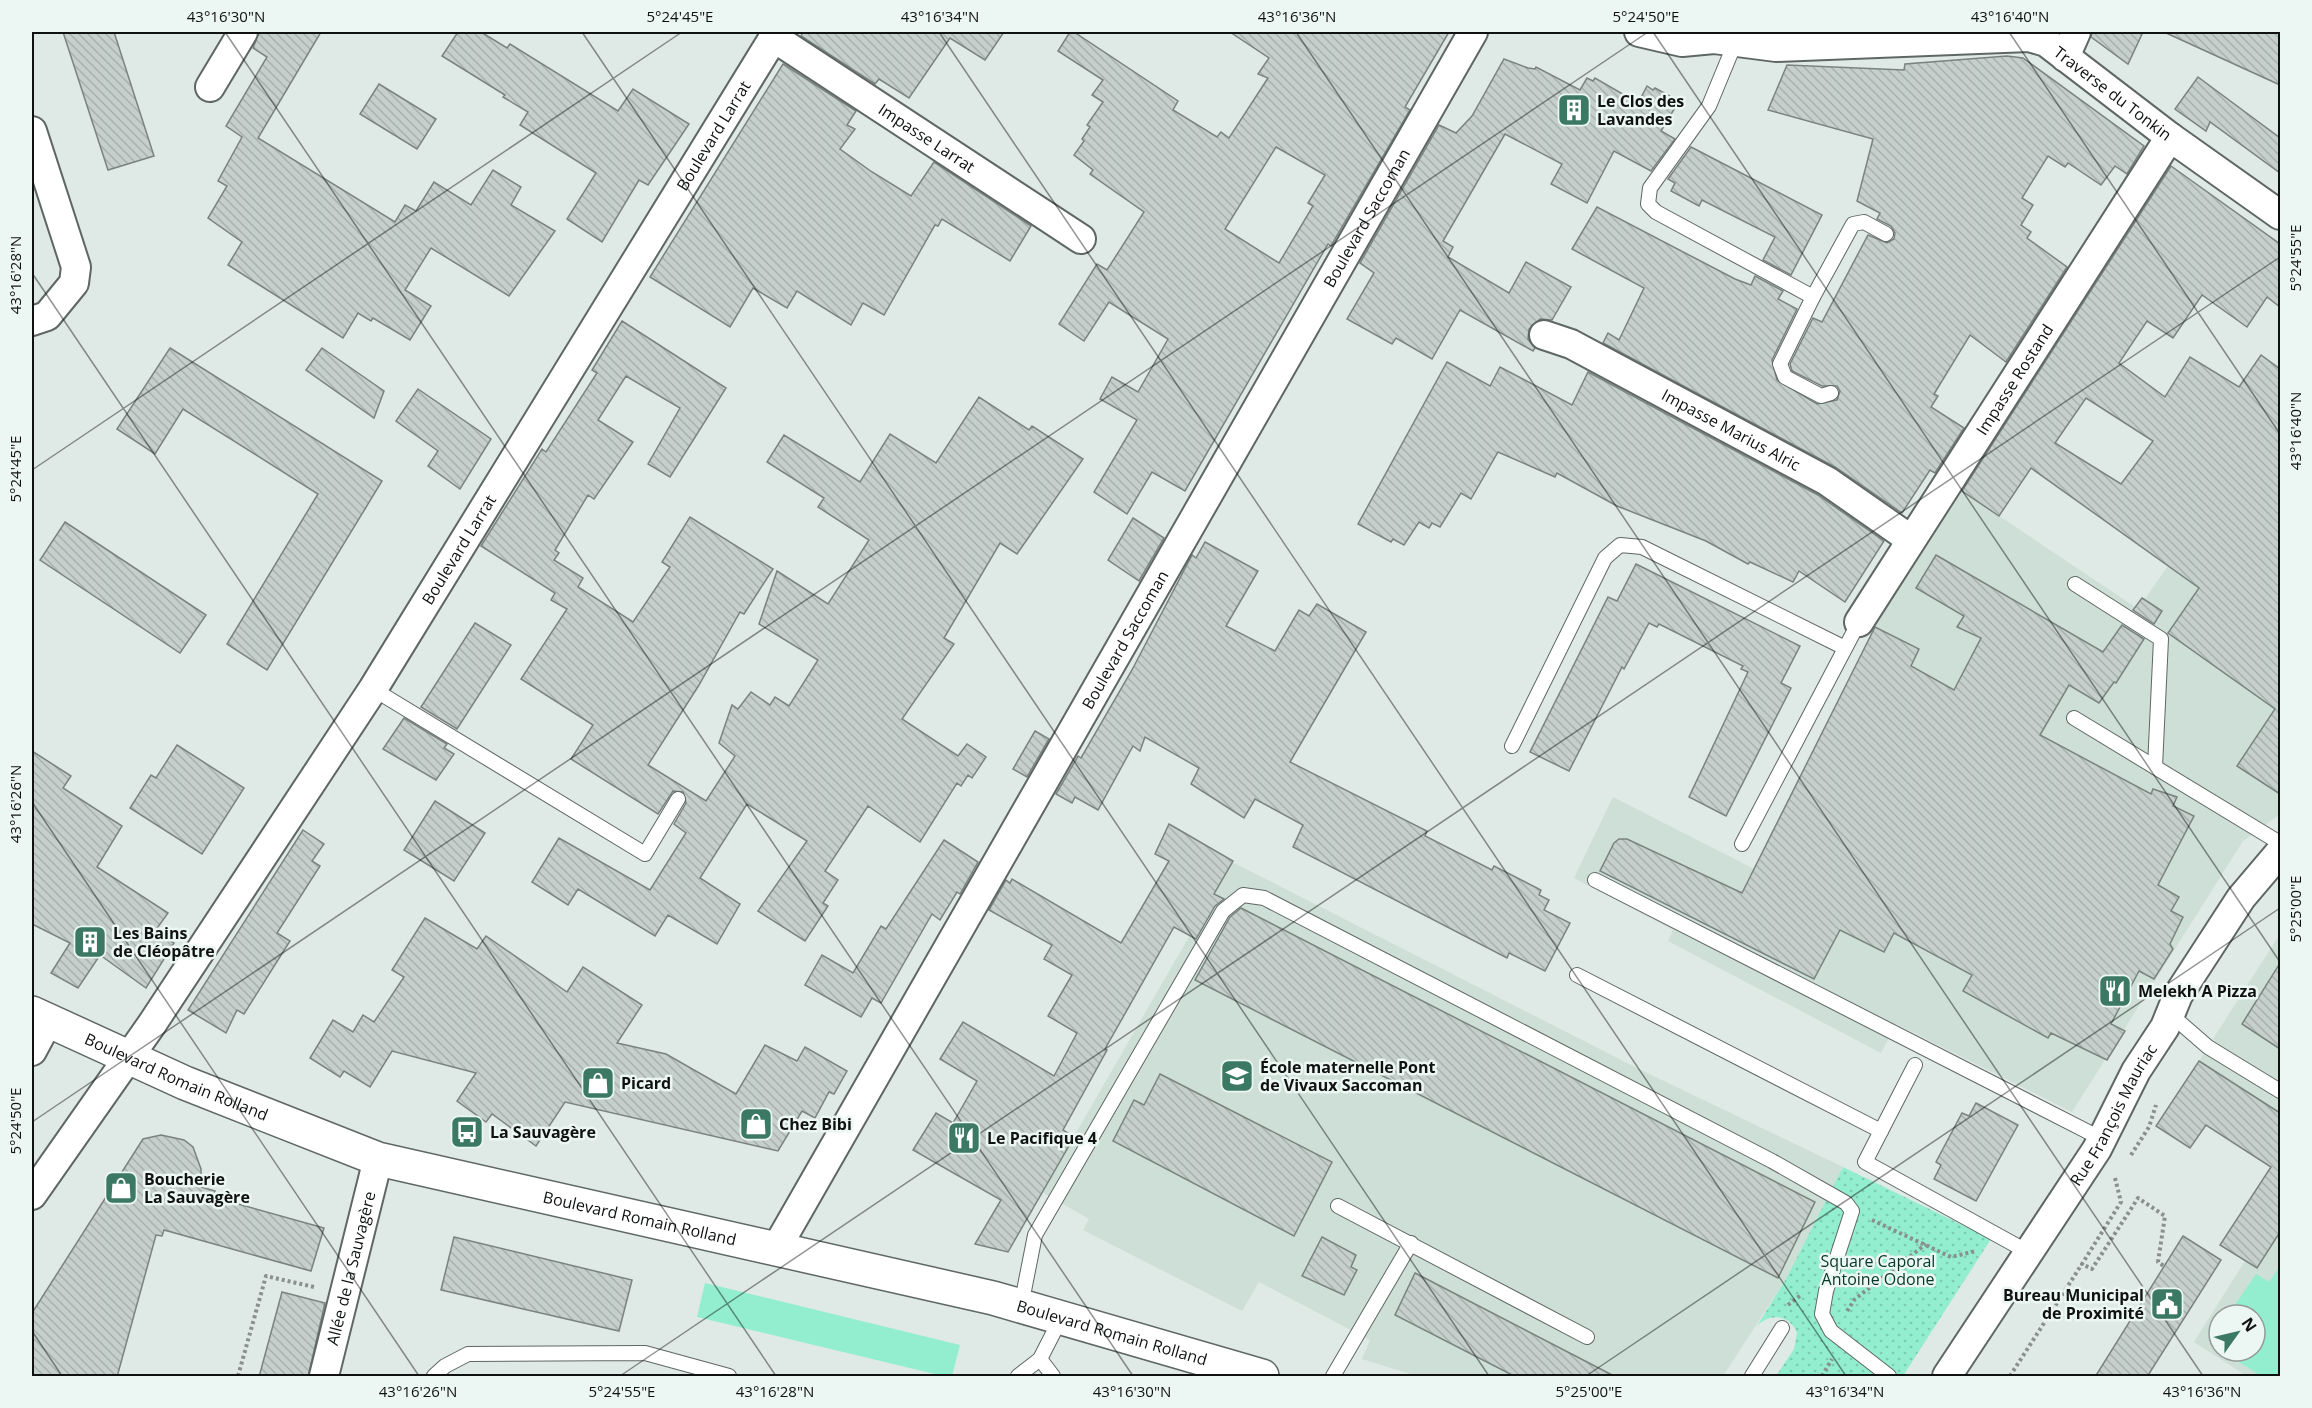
<svg xmlns="http://www.w3.org/2000/svg" width="2312" height="1408" viewBox="0 0 2312 1408" font-family="'Open Sans',sans-serif">
	<style>
		.built { fill: #cddfd7; fill-rule: evenodd }
		.green { fill: #92eecf }
		.garden { fill: url(#garden-dots) }
		.building { fill: url(#building-back-hatch); stroke: #7a837f; stroke-width: 1.5; fill-rule: evenodd }
		.lines { fill: none; stroke-linecap: round; stroke-linejoin: round }
		.service-casing { stroke: #5f6764; stroke-width: 16 }
		.minor-casing { stroke: #5f6764; stroke-width: 32 }
		.secondary-casing { stroke: #5f6764; stroke-width: 36 }
		.path { stroke: #89908d; stroke-width: 4; stroke-dasharray: 3 3; stroke-linecap: butt }
		.service { stroke: #fff; stroke-width: 14 }
		.minor { stroke: #fff; stroke-width: 28 }
		.secondary { stroke: #fff; stroke-width: 33 }
		.ticks { fill: none; stroke: #0f1211; stroke-width: 1.5; stroke-opacity: 0.45 }
		.labels { text-anchor: middle; dominant-baseline: central; stroke-width: 5; stroke-linejoin: round; paint-order: stroke }
		.street-label { font-size: 16px; fill: #0f1211; stroke: #ecf6f2 }
		.poi-label { font-size: 16px; font-weight: bold; fill: #0f1211; stroke: #ecf6f2; text-anchor: start }
		.park-label { font-size: 16px; fill: #05372a; stroke: #ecf6f2 }
		.neatline { fill: none; stroke: #0f1211; stroke-width: 2 }
		.ticks-label { font-size: 15px; text-anchor: middle; fill: #0f1211 }
	</style>
	<defs>
		<pattern id="garden-dots" width="8" height="8" patternUnits="userSpaceOnUse" patternTransform="scale(1.5)"><rect width="8" height="8" fill="#92eecf"/><path d="M2 2h.1M6 6h.1" fill="none" stroke="#7dcbb1" stroke-width="1.8" stroke-linecap="round"/></pattern>
		<pattern id="building-back-hatch" width="6" height="6" patternUnits="userSpaceOnUse" patternTransform="scale(1.5)"><rect width="6" height="6" fill="#c5cfcb"/><path d="M-1 5l2 2M0 0l6 6M5-1l2 2" fill="none" stroke="#a8b1ad"/></pattern>
	</defs>
	<rect width="100%" height="100%" fill="#dfe9e5"/>
	<g class="built">
		<polygon points="2222,488 2280,530 2280,814 2243,841 2072,1112 1896,1024 1881,1053 1668,941 1673,930 1574,878 1613,797 1754,869 1875,627 1962,491 2138,609"/>
		<polygon points="1232,862 1641,1070 1843,1167 1786,1279 1723,1376 1417,1376 1362,1359 1370,1340 1259,1282 1242,1311 1083,1230 1089,1219 1042,1192"/>
		<polygon points="2280,934 2280,1113 2199,1061"/>
		<path d="M2280,1232V1376H2247L2194,1342L2245,1261L2257,1268ZM2219,1315H2255V1351H2219Z"/>
	</g>
	<g class="green">
		<polygon points="2280,1266 2280,1376 2261,1376 2222,1351 2255,1351 2255,1315 2228,1315 2256,1274 2269,1282"/>
		<polygon points="705,1283 960,1345 952,1376 943,1376 697,1317"/>
	</g>
	<path class="garden" d="M1843,1167L1991,1239L1903,1376H1776L1794,1349L1797,1333C1790,1315 1770,1312 1757,1326L1786,1279Z"/>
	<g class="building">
		<polygon points="63,32 114,32 154,156 108,170"/>
		<polygon points="259,32 321,32 258,138 395,222 405,205 416,211 434,182 471,205 493,170 521,187 511,205 555,231 509,296 431,248 405,290 431,306 410,340 373,318 371,321 358,313 343,338 228,265 242,242 208,218 227,186 218,181 242,137 226,126 267,57 253,48"/>
		<polygon points="458,32 481,32 507,48 510,44 618,111 633,89 689,124 648,185 639,180 602,242 567,219 596,173 520,125 528,112 503,97 505,95 442,56"/>
		<polygon points="803,32 1004,32 985,60 950,38 909,98 879,79 875,84 801,36"/>
		<path d="M1070,32H1074L1178,101L1173,110L1217,137L1221,132L1229,138L1268,78L1258,74L1269,58L1230,32H1449L1405,107L1410,110L1331,246L1328,244L1185,491L1152,472L1127,514L1094,492L1137,420L1100,399L1112,377L1138,392L1168,339L1109,302L1084,341L1059,324L1097,264L1107,270L1144,212L1090,174L1093,170L1074,155L1084,141L1082,139L1090,127L1087,125L1103,102L1092,95L1103,80L1058,51ZM1276,147L1325,175L1308,203L1313,206L1279,263L1225,229Z"/>
		<polygon points="2092,32 2143,32 2128,64 2091,37"/>
		<polygon points="2164,32 2280,32 2280,85"/>
		<polygon points="2007,56 2023,58 2144,146 2127,174 2115,166 2101,185 2068,163 2065,167 2048,156 2022,198 2033,205 2021,225 2031,232 2027,238 2067,267 2006,362 1970,335 1934,394 1938,396 1931,407 1964,428 1935,473 1930,470 1902,513 1835,467 1603,343 1608,333 1619,340 1644,288 1572,249 1597,207 1735,279 1751,285 1755,276 1783,291 1778,299 1797,309 1772,360 1777,380 1817,404 1837,400 1840,391 1837,386 1822,386 1792,371 1790,364 1813,318 1822,322 1868,235 1887,243 1894,239 1895,233 1891,226 1877,219 1880,213 1857,201 1873,139 1768,110 1787,65 1904,70 1905,64"/>
		<polygon points="1504,59 1528,68 1535,69 1536,67 1580,90 1587,78 1593,81 1595,78 1638,103 1647,86 1653,90 1655,88 1679,101 1661,131 1675,139 1651,171 1614,151 1587,203 1551,184 1562,164 1505,134 1443,241 1453,247 1448,257 1509,293 1526,262 1571,287 1552,320 1540,319 1529,329 1528,339 1535,348 1533,351 1460,310 1432,359 1396,338 1392,344 1347,319 1374,273 1360,263 1439,125 1456,133 1472,116"/>
		<polygon points="783,64 856,111 847,125 855,129 840,149 872,172 911,196 934,162 1031,226 1010,261 942,219 938,226 935,225 884,315 863,303 851,325 797,291 787,308 753,288 730,327 650,277"/>
		<polygon points="2198,77 2280,138 2280,173 2210,122 2206,131 2175,109"/>
		<polygon points="379,84 436,119 417,149 360,114"/>
		<polygon points="1691,147 1822,215 1791,275 1763,260 1775,237 1702,200 1699,206 1671,191 1675,183 1668,179"/>
		<path d="M2171,166L2280,244V307L2267,297L2247,327L2202,295L2173,338L2147,321L2119,363L2165,397L2190,357L2239,387L2261,355L2280,369V794L2237,766L2275,709L2168,633L2199,588L2031,468L1999,516L1962,491ZM2086,398L2153,441L2121,484L2055,443Z"/>
		<polygon points="622,321 726,388 670,477 648,464 680,408 626,376 598,420 633,442 594,499 588,495 555,550 559,553 554,560 583,578 578,587 633,622 670,567 662,562 690,517 773,569 744,614 740,612 699,685 648,765 706,801 735,756 719,743 732,705 738,709 751,692 770,705 775,697 789,706 818,660 759,624 777,571 828,604 869,540 818,507 824,498 767,462 784,435 860,482 890,434 936,463 979,397 1029,430 1032,426 1083,459 1017,554 1000,543 944,638 954,644 902,719 958,756 967,744 986,757 972,778 968,775 961,786 957,783 920,842 868,806 825,871 838,880 823,903 828,906 805,941 758,911 807,841 747,804 700,878 740,904 717,944 668,915 655,936 578,889 568,905 532,882 559,838 650,890 686,833 674,824 686,803 683,792 673,791 658,814 571,759 593,725 521,679 567,609 551,600 555,593 481,546 542,449 546,452 597,373 592,370"/>
		<polygon points="170,348 382,481 267,670 227,644 318,494 183,409 155,454 117,429"/>
		<polygon points="322,348 384,391 374,418 306,370"/>
		<polygon points="1447,362 1490,386 1500,367 1572,405 1588,372 1818,495 1884,541 1845,602 1799,571 1793,582 1750,562 1748,564 1706,541 1617,506 1557,473 1555,477 1498,452 1471,499 1461,493 1440,527 1432,523 1429,528 1419,522 1404,545 1393,539 1391,542 1358,524"/>
		<polygon points="418,389 491,439 460,489 428,466 438,451 396,421"/>
		<polygon points="1133,518 1164,538 1139,581 1108,560"/>
		<polygon points="65,522 206,615 180,653 40,560"/>
		<polygon points="1205,542 1258,571 1226,626 1275,651 1299,610 1309,616 1317,604 1366,632 1290,762 1427,831 1425,836 1492,870 1494,866 1541,890 1539,895 1549,900 1544,910 1570,923 1545,971 1509,953 1507,958 1293,847 1303,825 1255,799 1244,818 1191,784 1199,768 1145,737 1140,751 1133,746 1098,810 1075,797 1072,803 1056,794 1078,756 1081,758 1132,670 1192,555 1196,558"/>
		<polygon points="1936,555 2103,652 2122,625 2144,639 2116,683 2114,682 2099,703 2069,685 2040,735 2151,794 2153,789 2177,797 2173,806 2194,816 2158,885 2179,897 2171,911 2183,917 2170,944 2173,949 2154,979 2139,971 2111,1024 2125,1031 2107,1060 2051,1033 2048,1038 1963,991 1972,975 1894,933 1884,952 1840,930 1814,979 1600,871 1614,843 1619,839 1627,839 1742,893 1875,627 1919,649 1911,666 1954,690 1981,638 1957,627 1964,616 1916,588"/>
		<polygon points="1636,564 1800,646 1781,683 1791,688 1726,816 1689,797 1748,672 1741,669 1743,666 1659,624 1657,627 1649,623 1624,669 1622,667 1569,771 1530,752 1608,597 1617,601"/>
		<polygon points="2142,598 2162,611 2154,624 2133,610"/>
		<polygon points="475,623 511,645 457,729 421,707"/>
		<polygon points="404,718 447,744 444,748 454,754 436,780 383,749"/>
		<polygon points="1035,731 1049,739 1027,777 1013,769"/>
		<polygon points="177,745 244,788 202,854 130,808 151,775 156,778"/>
		<polygon points="32,751 71,776 63,788 122,826 97,867 168,913 155,931 174,943 146,988 100,955 78,988 51,973 70,943 32,924"/>
		<polygon points="435,801 485,833 454,881 404,850"/>
		<polygon points="1169,824 1233,861 1214,894 1224,899 1215,906 1196,939 1174,927 1105,1049 1107,1050 1063,1130 1074,1137 1008,1252 975,1244 1001,1200 913,1150 936,1113 953,1123 977,1081 940,1059 963,1022 1054,1076 1077,1033 1048,1016 1072,975 1044,959 1052,945 989,910 1006,880 1010,883 1012,879 1121,943 1169,861 1155,854"/>
		<polygon points="303,830 324,844 312,861 320,866 277,933 290,941 244,1014 237,1010 226,1033 188,1010"/>
		<polygon points="944,840 978,862 960,894 957,892 940,920 932,914 881,1003 872,998 861,1017 805,985 822,955 853,973 881,926 886,929"/>
		<polygon points="1241,908 1815,1202 1778,1278 1195,980 1230,917"/>
		<polygon points="425,918 477,949 486,936 567,992 583,967 642,1005 617,1043 666,1054 736,1094 765,1045 797,1061 805,1047 847,1071 834,1094 829,1092 815,1118 802,1111 778,1151 565,1102 536,1146 492,1114 486,1122 457,1101 476,1073 392,1051 370,1087 344,1071 340,1077 310,1058 333,1020 353,1032 363,1015 374,1022 404,977 392,970"/>
		<polygon points="2280,963 2280,1049 2242,1024"/>
		<polygon points="2199,1061 2280,1113 2280,1232 2257,1268 2220,1245 2271,1167 2206,1125 2190,1148 2156,1126"/>
		<polygon points="1160,1074 1332,1162 1294,1236 1113,1141 1134,1100 1144,1105"/>
		<polygon points="1976,1103 2018,1125 1976,1201 1934,1179 1941,1165 1936,1162 1962,1113 1969,1116"/>
		<polygon points="161,1135 184,1140 193,1147 201,1169 201,1187 215,1191 213,1197 324,1228 311,1271 164,1230 162,1236 156,1235 117,1377 32,1377 32,1313 143,1139"/>
		<polygon points="2183,1236 2221,1260 2147,1377 2095,1377"/>
		<polygon points="454,1237 632,1280 619,1331 441,1290"/>
		<polygon points="1322,1237 1356,1255 1351,1267 1357,1270 1344,1295 1302,1276"/>
		<polygon points="1415,1273 1616,1377 1516,1377 1395,1315"/>
		<polygon points="282,1292 325,1303 308,1377 259,1377"/>
	</g>
	<g class="lines">
		<defs>
			<g id="service">
				<polyline points="1735,43 1709,106 1650,188 1648,204 1656,212 1813,297 1853,224 1864,222 1886,234"/>
				<polyline points="1813,297 1780,364 1785,377 1821,396 1831,393"/>
				<polyline points="2075,584 2161,639 2155,767"/>
				<polyline points="373,689 645,854 678,799"/>
				<polyline points="2074,718 2280,843"/>
				<polyline points="1512,746 1605,558 1620,545 1642,547 1845,648"/>
				<polyline points="1742,844 1859,622"/>
				<polyline points="1595,880 2102,1139"/>
				<polyline points="1577,975 1881,1131"/>
				<polyline points="2170,1014 2208,1047 2280,1091"/>
				<polyline points="1915,1065 1865,1162 2028,1252"/>
				<polyline points="1338,1206 1587,1337"/>
				<polyline points="1021,1306 1035,1235 1223,911 1243,895 1264,898 1772,1161 1846,1203 1852,1211 1826,1291 1822,1314 1831,1331 1889,1376"/>
				<polyline points="1040,1359 1053,1376"/>
				<polyline points="434,1376 445,1366 468,1354 645,1353 729,1376"/>
				<polyline points="1018,1376 1040,1359 1061,1318"/>
				<polyline points="1333,1376 1411,1243"/>
				<polyline points="1752,1376 1782,1328"/>
			</g>
			<g id="minor">
				<path id="s1" d="M1639,32L1682,42L1714,39L1776,47L2029,37L2046,42L2170,137L2280,215"/>
				<path id="s2" d="M773,37L1081,239"/>
				<polyline points="2065,57 2076,32"/>
				<polyline points="210,87 243,32"/>
				<polyline points="32,131 76,267 74,283 47,316 32,321"/>
				<path id="s3" d="M1544,335L1571,344L1827,481L1910,539"/>
				<path id="s4" d="M1859,622L2170,137"/>
				<polyline points="32,1051 48,1021"/>
				<path id="s5" d="M32,1195L152,1024L373,689L777,32"/>
				<path id="s6" d="M777,1247L1473,32"/>
				<path id="s7" d="M324,1376L378,1159"/>
				<path id="s8" d="M1947,1376L2097,1149L2136,1071L2165,1027L2178,995L2241,898L2280,852"/>
			</g>
			<g id="secondary">
				<path id="s9" d="M32,1013L185,1083L378,1159L993,1298L1262,1376"/>
			</g>
		</defs>
		<use href="#service" class="service-casing"/>
		<use href="#minor" class="minor-casing"/>
		<use href="#secondary" class="secondary-casing"/>
		<g class="path">
			<polyline points="2131,1155 2149,1127 2156,1105"/>
			<polyline points="2115,1178 2121,1202 2082,1264 2092,1269 2138,1198 2165,1216 2158,1262 2164,1266"/>
			<polyline points="1872,1220 1951,1257 1976,1251"/>
			<polyline points="1788,1305 1801,1295"/>
			<polyline points="1847,1311 1855,1299 1926,1244"/>
			<polyline points="238,1376 266,1276 314,1287"/>
			<polyline points="1822,1376 1832,1359"/>
			<polyline points="2010,1376 2082,1264"/>
		</g>
		<use href="#service" class="service"/>
		<use href="#minor" class="minor"/>
		<use href="#secondary" class="secondary"/>
	</g>
	<path class="ticks" d="M225,32L1133,1376M582,32L1489,1376M939,32L1846,1376M1296,32L2203,1376M1653,32L2280,962M2009,32L2280,434M32,273L776,1376M32,470L682,32M32,802L419,1376M32,1122L1648,32M32,1331L62,1376M620,1376L2280,257M1586,1376L2280,908"/>
	<defs>
		<symbol id="building-square" viewBox="-11 -11 22 22"><rect x="-9" y="-9" width="18" height="18" rx="4" fill="#3b7965" stroke="#ecf6f2"/><path d="M-4-6H4V6H1V3H-1V6H-4ZM-2.5-4.3h1.7v1.8h-1.7ZM.8-4.3h1.7v1.8H.8ZM-2.5-1h1.7V.8h-1.7ZM.8-1h1.7V.8H.8Z" fill="#fff"/></symbol>
		<symbol id="restaurant-square" viewBox="-11 -11 22 22"><rect x="-9" y="-9" width="18" height="18" rx="4" fill="#3b7965" stroke="#ecf6f2"/><path d="M-5-6h1v4h1v-4h1v4h1v-4h1v5L-1.5 .5V6h-2V.5L-5-1ZM5-6V6H3V1.5H1.5Q1.5-4 5-6Z" fill="#fff"/></symbol>
		<symbol id="school-square" viewBox="-11 -11 22 22"><rect x="-9" y="-9" width="18" height="18" rx="4" fill="#3b7965" stroke="#ecf6f2"/><path d="M0-5L7-2L0 1L-7-2ZM-4 1L0 2.5L4 1V4Q0 6-4 4Z" fill="#fff"/></symbol>
		<symbol id="shop-square" viewBox="-11 -11 22 22"><rect x="-9" y="-9" width="18" height="18" rx="4" fill="#3b7965" stroke="#ecf6f2"/><path d="M-5-2.5h2.3a2.7 3.5 0 0 1 5.4 0H5L5.5 6h-11ZM-1.5-2.5h3a1.5 2.3 0 0 0-3 0Z" fill="#fff"/></symbol>
		<symbol id="bus-square" viewBox="-11 -11 22 22"><rect x="-9" y="-9" width="18" height="18" rx="4" fill="#3b7965" stroke="#ecf6f2"/><path d="M-5-6H5V4H4V6H2V4H-2V6H-4V4H-5ZM-3.5-4V0h7V-4ZM-3.5 1.2v1.5H-2V1.2ZM2 1.2v1.5H3.5V1.2Z" fill="#fff"/></symbol>
		<symbol id="civic-square" viewBox="-11 -11 22 22"><rect x="-9" y="-9" width="18" height="18" rx="4" fill="#3b7965" stroke="#ecf6f2"/><path d="M-.6-6.5H3V-4.5H.6V-3L4-1V1h2V6H-6V1h2V-1L-.6-3ZM-1.2 2.5V6h2.4V2.5Z" fill="#fff"/></symbol>
	</defs>
	<g fill-rule="evenodd">
		<use href="#building-square" x="1555" y="91" width="38" height="38"/>
		<use href="#building-square" x="71" y="923" width="38" height="38"/>
		<use href="#restaurant-square" x="2096" y="972" width="38" height="38"/>
		<use href="#school-square" x="1218" y="1057" width="38" height="38"/>
		<use href="#shop-square" x="579" y="1064" width="38" height="38"/>
		<use href="#shop-square" x="737" y="1105" width="38" height="38"/>
		<use href="#bus-square" x="448" y="1113" width="38" height="38"/>
		<use href="#restaurant-square" x="945" y="1119" width="38" height="38"/>
		<use href="#shop-square" x="102" y="1169" width="38" height="38"/>
		<use href="#civic-square" x="2148" y="1285" width="38" height="38"/>
	</g>
	<g class="labels">
		<g class="street-label">
			<text stroke="none"><textPath href="#s1" startOffset="494">Traverse du Tonkin</textPath></text>
			<text stroke="none"><textPath href="#s5" startOffset="1260">Boulevard Larrat</textPath></text>
			<text stroke="none"><textPath href="#s2" startOffset="184">Impasse Larrat</textPath></text>
			<text stroke="none"><textPath href="#s6" startOffset="1186">Boulevard Saccoman</textPath></text>
			<text stroke="none"><textPath href="#s4" startOffset="288">Impasse Rostand</textPath></text>
			<text stroke="none"><textPath href="#s3" startOffset="210">Impasse Marius Alric</textPath></text>
			<text stroke="none"><textPath href="#s5" startOffset="774">Boulevard Larrat</textPath></text>
			<text stroke="none"><textPath href="#s6" startOffset="700">Boulevard Saccoman</textPath></text>
			<text stroke="none"><textPath href="#s9" startOffset="158">Boulevard Romain Rolland</textPath></text>
			<text stroke="none"><textPath href="#s8" startOffset="310">Rue François Mauriac</textPath></text>
			<text stroke="none"><textPath href="#s9" startOffset="644">Boulevard Romain Rolland</textPath></text>
			<text stroke="none"><textPath href="#s7" startOffset="111">Allée de la Sauvagère</textPath></text>
			<text stroke="none"><textPath href="#s9" startOffset="1130">Boulevard Romain Rolland</textPath></text>
		</g>
		<g class="poi-label">
			<text x="1597" y="101">Le Clos des<tspan x="1597" dy="18">Lavandes</tspan></text>
			<text x="113" y="933">Les Bains<tspan x="113" dy="18">de Cléopâtre</tspan></text>
			<text x="2138" y="991">Melekh A Pizza</text>
			<text x="1260" y="1067">École maternelle Pont<tspan x="1260" dy="18">de Vivaux Saccoman</tspan></text>
			<text x="621" y="1083">Picard</text>
			<text x="779" y="1124">Chez Bibi</text>
			<text x="490" y="1132">La Sauvagère</text>
			<text x="987" y="1138">Le Pacifique 4</text>
			<text x="144" y="1179">Boucherie<tspan x="144" dy="18">La Sauvagère</tspan></text>
			<text x="2144" y="1295" text-anchor="end">Bureau Municipal<tspan x="2144" dy="18">de Proximité</tspan></text>
		</g>
		<g class="park-label">
			<text x="1878" y="1261">Square Caporal<tspan x="1878" dy="18">Antoine Odone</tspan></text>
		</g>
	</g>
	<rect width="2312" height="1408" fill="none" stroke="#ecf6f2" stroke-width="66"/>
	<g transform="translate(2237 1333) rotate(56)"><circle r="28" fill="#ecf6f2" stroke="#949b98" stroke-width="1.5"/>
	<path d="M0-4.5L10 22L0 15L-10 22Z" fill="#3b7965"/>
	<text y="-9" font-size="16" font-weight="bold" text-anchor="middle" fill="#0f1211">N</text>
	</g>
	<rect x="33" y="33" width="2246" height="1342" class="neatline"/>
	<g class="ticks-label">
		<text x="226" y="22">43°16'30"N</text>
		<text x="680" y="22">5°24'45"E</text>
		<text x="940" y="22">43°16'34"N</text>
		<text x="1297" y="22">43°16'36"N</text>
		<text x="1646" y="22">5°24'50"E</text>
		<text x="2010" y="22">43°16'40"N</text>
		<text transform="translate(2296 258) rotate(-90)" y="5">5°24'55"E</text>
		<text transform="translate(16 275) rotate(-90)" y="5">43°16'28"N</text>
		<text transform="translate(2296 431) rotate(-90)" y="5">43°16'40"N</text>
		<text transform="translate(16 469) rotate(-90)" y="5">5°24'45"E</text>
		<text transform="translate(16 804) rotate(-90)" y="5">43°16'26"N</text>
		<text transform="translate(2296 909) rotate(-90)" y="5">5°25'00"E</text>
		<text transform="translate(16 1121) rotate(-90)" y="5">5°24'50"E</text>
		<text x="418" y="1397">43°16'26"N</text>
		<text x="622" y="1397">5°24'55"E</text>
		<text x="775" y="1397">43°16'28"N</text>
		<text x="1132" y="1397">43°16'30"N</text>
		<text x="1589" y="1397">5°25'00"E</text>
		<text x="1845" y="1397">43°16'34"N</text>
		<text x="2202" y="1397">43°16'36"N</text>
	</g>
</svg>
